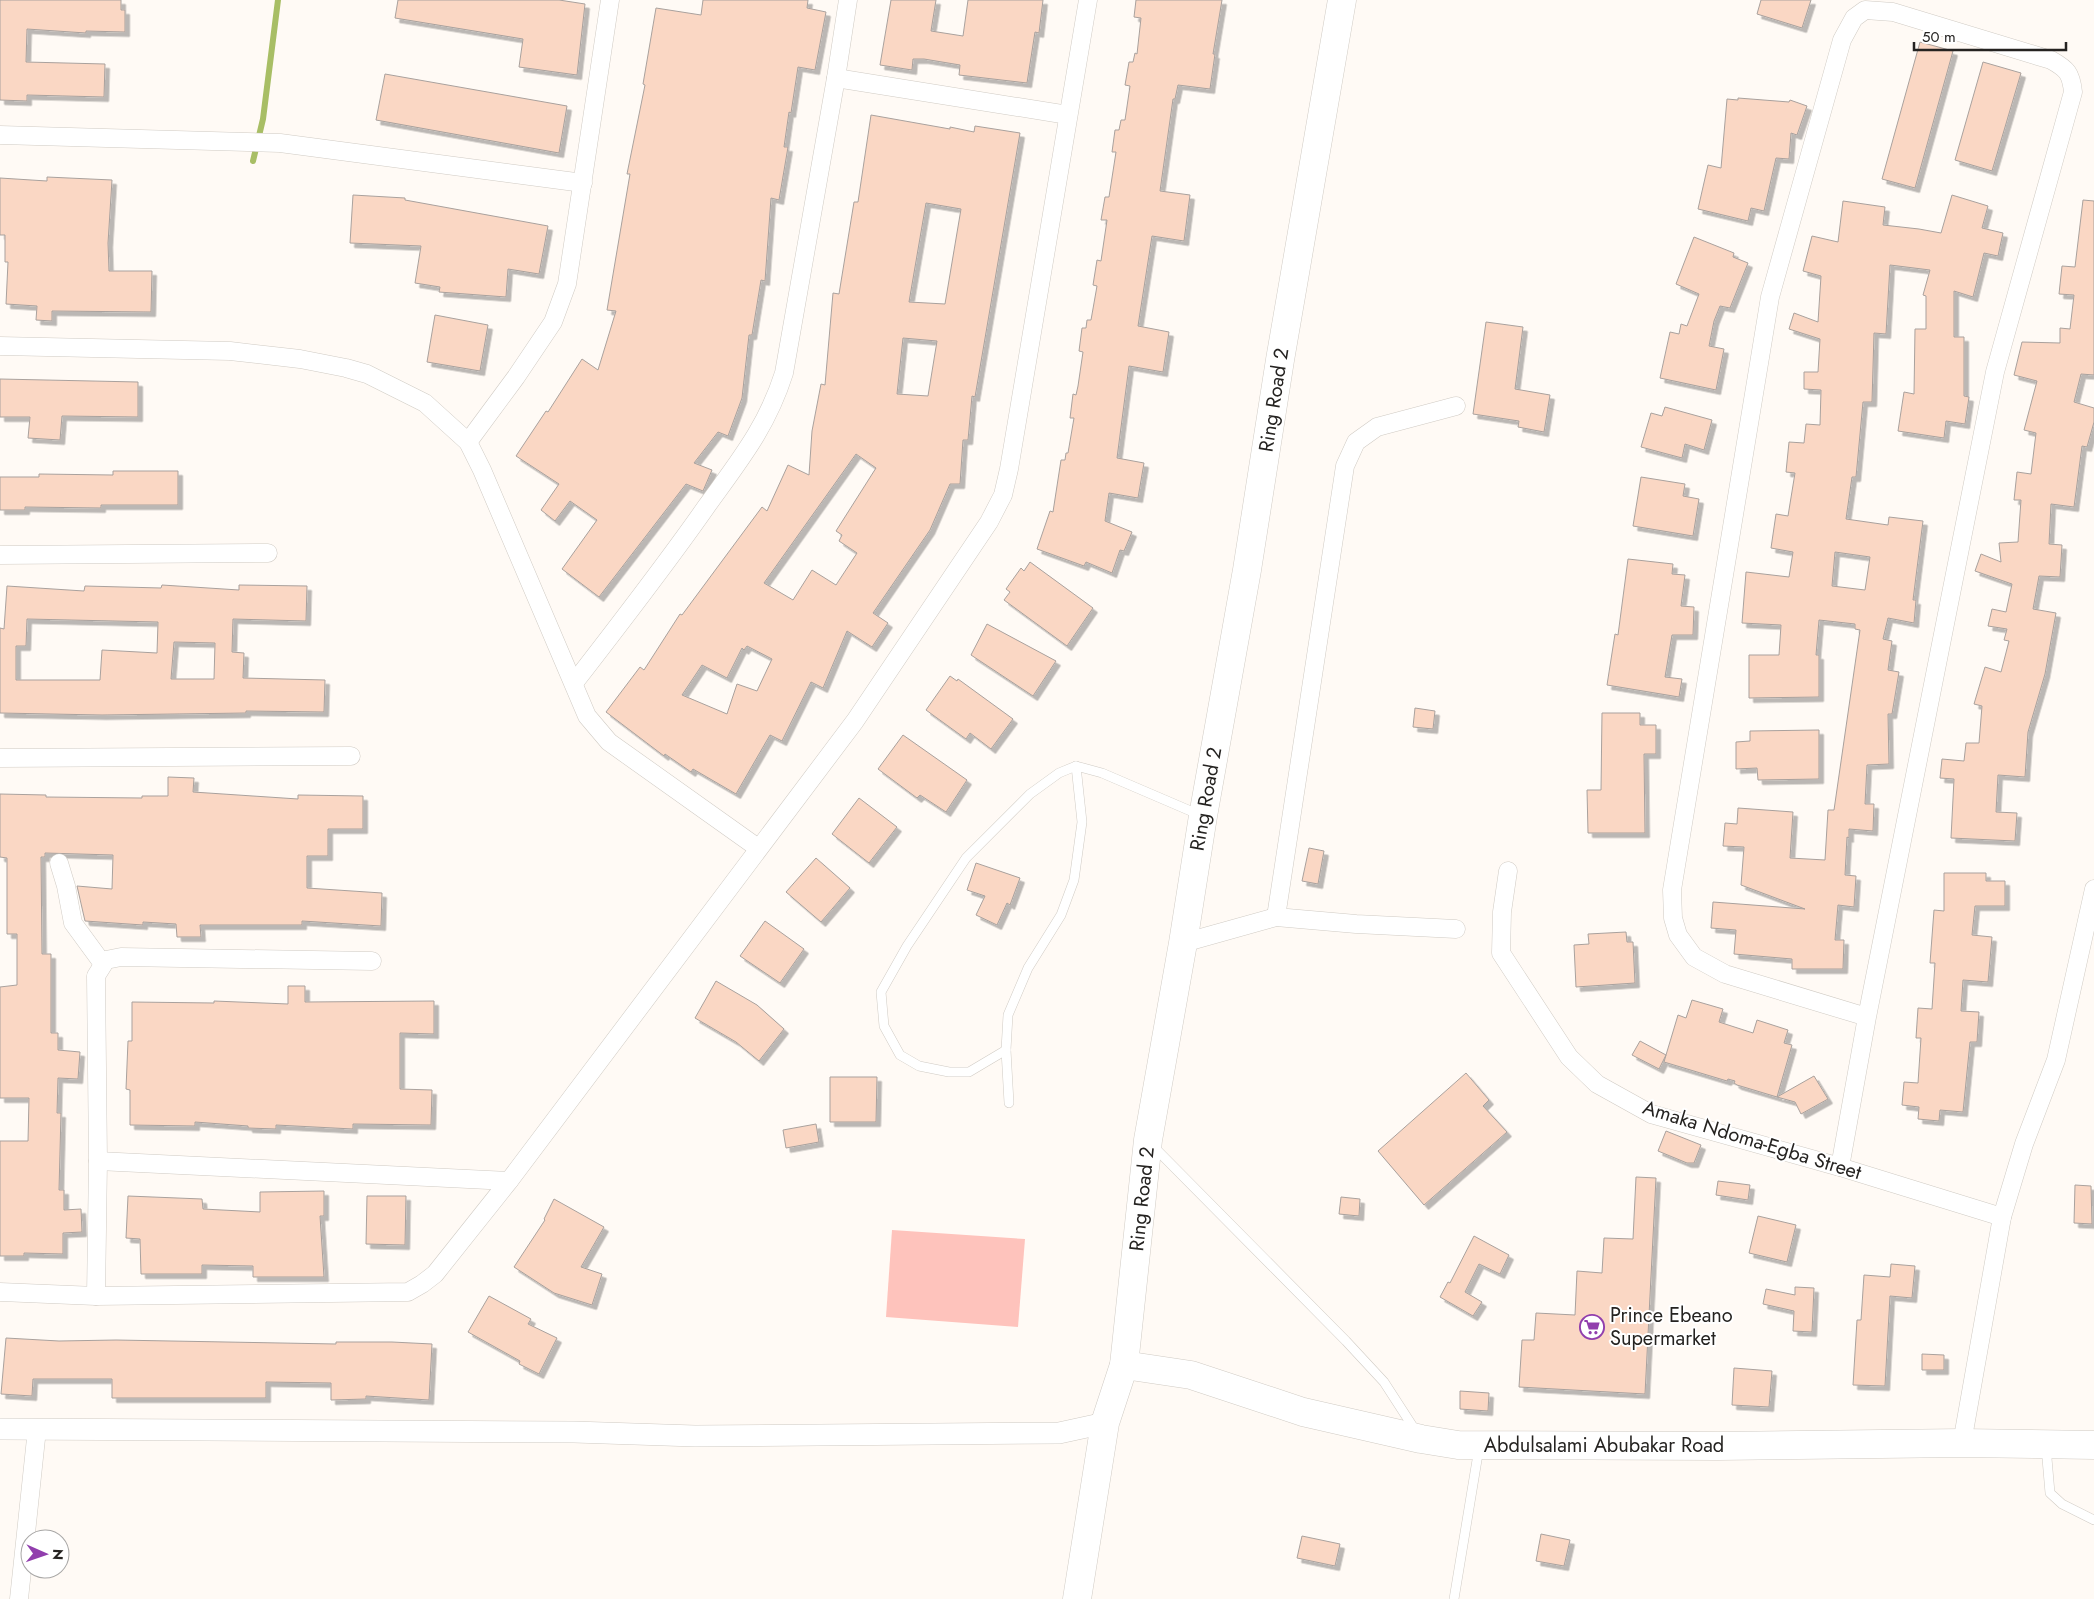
<svg xmlns="http://www.w3.org/2000/svg" width="2094" height="1599" viewBox="0 0 2094 1599" font-family="Jost,sans-serif">
	<style>
		.green { fill: #fec3bc }
		.lines { fill: none; stroke-linecap: round; stroke-linejoin: round }
		.stream { stroke: #a8be65; stroke-width: 6 }
		.building { fill: #fad7c4; stroke: #a9a19d; fill-rule: evenodd; filter: url(#shadow) }
		.service-casing { stroke: #d0cbc4; stroke-width: 10 }
		.minor-casing { stroke: #d0cbc4; stroke-width: 19 }
		.tertiary-casing { stroke: #d0cbc4; stroke-width: 22 }
		.primary-casing { stroke: #d0cbc4; stroke-width: 29 }
		.service { stroke: #fff; stroke-width: 9 }
		.minor { stroke: #fff; stroke-width: 18 }
		.tertiary { stroke: #fff; stroke-width: 21 }
		.primary { stroke: #fff; stroke-width: 28 }
		.labels { text-anchor: middle; dominant-baseline: central; stroke-width: 4; stroke-linejoin: round; paint-order: stroke }
		.street-label { font-size: 20px; fill: #252321; stroke: #fff }
		.poi-label { font-size: 20px; fill: #252321; stroke: #fff; text-anchor: start }
	</style>
	<defs>
		<filter id="shadow"><feDropShadow dx="4.5" dy="4.5" stdDeviation="0" flood-color="#0004"/></filter>
	</defs>
	<rect width="100%" height="100%" fill="#fffaf5"/>
	<polygon class="green" points="892,1230 1025,1239 1018,1327 886,1317"/>
	<g class="lines">
		<polyline class="stream" points="253,161 263,119 278,0"/>
	</g>
	<g class="building">
		<polygon points="0,0 121,0 121,10 125,10 125,32 86,31 86,33 27,29 26,62 105,64 104,97 27,95 27,101 0,100"/>
		<polygon points="398,0 559,0 585,4 577,75 519,67 523,39 395,18"/>
		<polygon points="703,0 808,0 807,8 826,12 815,70 798,67 791,113 789,112 784,147 788,147 779,200 771,198 765,281 761,280 752,335 749,335 742,398 728,436 718,432 694,463 712,470 703,491 686,484 599,597 562,569 597,520 570,501 555,521 541,510 559,484 516,456 546,411 548,412 582,359 598,370 616,311 607,310 630,174 627,174 645,85 643,84 656,8 701,15"/>
		<polygon points="891,0 936,0 931,31 963,36 968,0 1043,0 1039,33 1035,32 1027,83 959,75 960,65 924,59 913,59 912,70 880,65"/>
		<polygon points="1136,0 1222,0 1213,54 1215,54 1210,89 1178,85 1175,99 1173,99 1160,191 1190,195 1184,241 1152,236 1138,326 1169,332 1163,372 1129,366 1117,458 1144,463 1138,498 1109,493 1105,521 1132,532 1124,551 1120,550 1112,573 1086,562 1084,566 1037,549 1050,511 1053,512 1061,460 1065,460 1066,453 1068,453 1074,418 1070,418 1073,394 1076,395 1078,386 1083,352 1079,351 1082,328 1086,328 1087,320 1091,320 1097,286 1093,285 1097,260 1101,261 1106,227 1107,220 1101,220 1105,197 1109,197 1116,152 1112,152 1115,130 1119,130 1121,120 1125,120 1130,86 1125,85 1129,62 1133,62 1135,53 1137,54 1141,18 1134,17"/>
		<polygon points="1761,0 1811,0 1802,28 1757,14"/>
		<polygon points="1920,42 1953,51 1915,188 1882,179"/>
		<polygon points="1983,62 2021,73 1992,171 1955,160"/>
		<polygon points="385,74 567,106 559,153 376,120"/>
		<polygon points="1738,98 1789,102 1790,100 1807,106 1797,135 1791,133 1789,159 1776,158 1764,211 1751,208 1748,221 1698,209 1708,165 1721,168 1727,99 1738,100"/>
		<path d="M871,115L950,129V127L974,132L975,126L1020,133L975,397L972,396L968,440H963L960,484H950L930,530L873,613L888,623L872,647L847,631L823,688L811,682L782,741L770,735L736,794L693,769L691,772L665,754L664,756L606,712L640,667L644,670L680,614L682,615L762,507L767,511L788,465L809,475L812,431L821,384L825,385L833,293L839,294L854,202H858ZM926,203L961,209L945,304L909,302ZM903,338L937,341L928,396L897,394ZM856,454L876,468L836,531L842,535L839,541L857,553L836,585L812,570L793,600L764,583ZM747,646L772,659L757,691L737,684L727,714L682,695L702,665L727,678L742,648L744,650Z"/>
		<polygon points="47,177 112,180 108,243 109,271 152,271 151,312 52,311 52,321 36,320 37,306 6,304 8,262 5,262 5,235 0,235 0,178 47,181"/>
		<polygon points="353,195 405,198 405,200 548,226 539,274 508,269 506,297 439,292 440,287 415,283 421,246 350,243"/>
		<path d="M1952,195L1988,206L1982,228L2003,233L1998,256L1984,253L1973,297L1954,291V337H1964V396L1969,397L1965,424L1946,421L1944,438L1898,431L1904,392L1914,394L1915,329H1926V296L1923,295L1930,270L1890,265L1886,334L1874,333L1872,402H1863L1856,477H1852L1846,519L1888,525L1889,517L1923,521L1913,600H1916L1914,623L1888,618L1883,639L1892,641L1888,670L1899,672L1892,714H1888L1889,764L1867,765L1865,804H1874L1873,831L1849,829V838L1847,837L1845,875L1856,876L1854,907L1838,905L1835,940H1844L1843,969H1792V959L1734,954L1736,930L1711,928L1713,902L1805,909L1741,885L1744,847L1723,846L1725,823L1737,824L1738,808L1793,812L1790,858L1825,860L1828,810H1834L1860,630L1855,629V624L1819,620L1816,655H1819V697L1749,698V655H1779L1781,625L1742,623L1746,572L1789,577L1793,552L1771,548L1776,514L1788,516L1795,473L1786,472L1789,442L1804,443L1806,424L1820,425L1821,390L1804,389V372H1818L1820,339L1789,329L1794,313L1818,322L1821,276L1803,271L1812,236L1838,242L1843,201L1885,207L1883,225L1919,229L1941,233ZM1835,552L1870,557L1865,590L1832,586Z"/>
		<polygon points="2083,200 2094,201 2094,375 2081,374 2074,402 2094,408 2094,422 2087,447 2082,446 2074,507 2051,504 2049,544 2062,545 2060,577 2039,576 2033,609 2056,613 2045,674 2028,732 2025,777 1998,775 1996,812 2017,813 2015,841 1951,838 1954,779 1940,778 1942,759 1964,761 1966,743 1979,743 1982,706 1974,704 1985,667 2001,672 2009,641 2004,640 2007,629 1988,626 1992,609 2006,612 2012,584 1975,571 1981,554 2001,562 1999,543 2018,542 2021,500 2014,500 2017,472 2031,474 2036,433 2024,430 2037,381 2014,375 2022,342 2060,343 2060,328 2070,329 2074,295 2059,294 2062,266 2075,267"/>
		<polygon points="1694,237 1734,253 1733,257 1748,263 1730,308 1720,306 1714,321 1709,346 1724,349 1716,390 1660,378 1670,332 1679,334 1681,324 1687,326 1699,294 1676,284"/>
		<polygon points="435,315 488,325 480,371 427,362"/>
		<polygon points="1486,322 1523,327 1515,389 1550,395 1544,432 1518,427 1519,421 1473,414"/>
		<polygon points="0,379 138,382 138,417 62,416 60,440 28,438 30,417 0,417"/>
		<polygon points="1665,407 1712,420 1704,450 1685,444 1682,458 1641,447 1651,413 1662,416"/>
		<polygon points="113,471 178,471 178,505 101,505 101,508 25,507 25,510 0,510 0,477 39,477 39,474 113,475"/>
		<polygon points="1641,477 1685,484 1683,496 1699,499 1693,536 1633,526"/>
		<polygon points="1628,559 1673,564 1672,574 1685,575 1681,606 1694,607 1693,635 1672,635 1665,677 1682,679 1679,697 1607,685 1615,634 1618,635"/>
		<polygon points="1030,562 1093,608 1067,646 1004,600 1010,592 1006,589 1021,568 1024,571"/>
		<path d="M162,585L239,590V585L307,586L306,621L233,619L232,652L244,653L243,678L325,680L324,712L246,711V713L102,715L0,713V628L4,629L7,586L84,591L85,586L161,588ZM27,619L158,622L157,653L102,650L100,680H16V646H26ZM174,642L215,643L214,679H171Z"/>
		<polygon points="987,624 1056,661 1033,696 971,655"/>
		<polygon points="950,676 957,681 958,679 1013,719 991,749 970,733 966,739 926,710"/>
		<polygon points="1415,708 1435,711 1433,729 1413,727"/>
		<polygon points="1602,713 1640,713 1640,725 1656,725 1656,754 1644,754 1645,833 1588,833 1587,790 1601,790"/>
		<polygon points="1819,730 1819,779 1758,780 1757,768 1736,769 1736,742 1750,741 1750,731"/>
		<polygon points="903,735 967,780 946,812 920,795 917,798 878,769"/>
		<polygon points="168,777 194,778 193,792 298,799 298,795 363,796 363,829 328,829 328,856 307,856 307,888 382,893 381,926 302,921 302,925 200,925 201,937 177,937 176,924 143,922 143,925 85,921 77,886 112,889 113,855 45,853 45,857 41,857 42,954 51,954 51,1033 58,1033 58,1050 80,1052 78,1079 58,1078 57,1113 61,1113 59,1190 64,1190 64,1210 81,1209 82,1232 63,1233 63,1254 24,1253 24,1256 0,1256 0,1141 28,1141 29,1098 0,1098 0,987 17,985 17,934 7,934 7,858 0,857 0,794 46,795 46,797 142,798 142,796 168,796"/>
		<polygon points="859,798 897,827 869,863 832,834"/>
		<polygon points="1309,848 1324,851 1318,884 1302,881"/>
		<polygon points="816,858 850,888 821,922 786,892"/>
		<polygon points="976,863 1020,878 1010,905 1007,903 997,925 976,915 985,896 967,890"/>
		<polygon points="1944,873 1986,873 1986,881 2005,881 2005,906 1975,906 1972,935 1992,937 1988,982 1963,980 1961,1011 1979,1012 1977,1042 1970,1042 1963,1112 1940,1110 1939,1121 1918,1119 1919,1107 1902,1105 1904,1082 1918,1083 1921,1038 1916,1038 1918,1008 1932,1009 1935,963 1930,963 1934,910 1944,911"/>
		<polygon points="765,921 804,949 780,983 740,956"/>
		<polygon points="1626,932 1627,942 1633,942 1635,983 1576,987 1574,945 1589,944 1588,934"/>
		<polygon points="716,981 757,1005 784,1029 759,1061 736,1042 695,1018"/>
		<polygon points="288,986 305,986 305,1002 434,1001 434,1034 400,1033 400,1089 432,1090 431,1125 353,1124 353,1129 276,1125 276,1129 248,1128 248,1126 195,1122 195,1126 130,1125 130,1090 126,1089 128,1041 132,1041 132,1002 214,1003 214,1001 288,1004"/>
		<polygon points="1692,1000 1723,1009 1719,1022 1753,1033 1757,1020 1788,1030 1784,1043 1792,1045 1777,1097 1737,1085 1734,1083 1735,1081 1728,1079 1727,1081 1664,1062 1666,1055 1659,1069 1632,1055 1640,1041 1666,1055 1678,1015 1686,1018"/>
		<polygon points="1466,1073 1489,1100 1483,1106 1507,1132 1424,1205 1378,1151"/>
		<polygon points="1814,1076 1828,1099 1801,1114 1795,1102 1777,1097"/>
		<polygon points="830,1077 877,1077 876,1122 830,1122"/>
		<polygon points="816,1124 819,1142 786,1148 783,1130"/>
		<polygon points="1666,1131 1701,1145 1694,1163 1687,1163 1658,1151"/>
		<polygon points="1636,1177 1656,1178 1645,1394 1519,1387 1522,1340 1534,1340 1536,1313 1575,1315 1577,1271 1602,1273 1604,1238 1633,1239"/>
		<polygon points="1718,1181 1750,1185 1748,1200 1716,1195"/>
		<polygon points="2075,1185 2091,1186 2092,1224 2074,1223"/>
		<polygon points="324,1191 324,1216 320,1216 324,1277 253,1277 253,1266 202,1265 202,1274 141,1274 140,1239 126,1238 128,1196 202,1199 203,1209 260,1212 260,1192"/>
		<polygon points="367,1196 406,1196 405,1245 366,1244"/>
		<polygon points="1341,1197 1360,1199 1359,1216 1339,1214"/>
		<polygon points="554,1199 604,1227 581,1267 602,1274 592,1305 554,1293 514,1267 545,1220 544,1219"/>
		<polygon points="1758,1216 1796,1225 1787,1262 1749,1253"/>
		<polygon points="1474,1236 1509,1255 1500,1274 1479,1264 1465,1292 1482,1302 1473,1316 1440,1297 1448,1282 1450,1283"/>
		<polygon points="1891,1264 1915,1266 1912,1298 1890,1296 1885,1386 1853,1385 1857,1320 1861,1320 1864,1275 1890,1277"/>
		<polygon points="1795,1287 1814,1288 1812,1332 1793,1331 1794,1311 1763,1304 1766,1289 1795,1295"/>
		<polygon points="489,1296 531,1319 528,1324 557,1338 539,1374 519,1364 520,1361 468,1332"/>
		<polygon points="6,1338 59,1341 116,1340 336,1344 336,1342 392,1342 432,1344 429,1400 366,1396 366,1399 331,1400 331,1383 266,1382 266,1398 112,1398 112,1379 33,1379 32,1396 1,1394"/>
		<polygon points="1922,1354 1944,1355 1944,1370 1922,1370"/>
		<polygon points="1734,1368 1772,1371 1769,1407 1732,1405"/>
		<polygon points="1460,1391 1489,1393 1488,1411 1460,1409"/>
		<polygon points="1541,1534 1570,1540 1564,1566 1536,1561"/>
		<polygon points="1302,1536 1340,1544 1335,1566 1297,1558"/>
	</g>
	<g class="lines">
		<defs>
			<g id="service">
				<polyline points="1006,1050 969,1072 949,1072 919,1066 900,1055 884,1026 881,992 907,946 966,858 1030,794 1059,773 1076,766 1102,773 1200,815"/>
				<polyline points="1009,1103 1006,1050 1008,1015 1028,968 1061,915 1074,880 1082,822 1076,766"/>
				<polyline points="1152,1145 1346,1341 1384,1382 1417,1433"/>
				<polyline points="2046,1447 2050,1493 2062,1504 2094,1520"/>
				<polyline points="1454,1599 1479,1448"/>
			</g>
			<g id="minor">
				<polyline points="836,78 1068,115"/>
				<polyline points="0,135 280,143 583,183"/>
				<polyline points="0,346 230,351 300,359 346,368 367,374 425,403 468,442 482,470 587,716 609,742 758,848"/>
				<polyline points="468,442 516,377 553,322 567,284 610,0"/>
				<polyline points="0,555 268,553"/>
				<path d="M574,683C619,625 664,567 706,507C739,461 767,427 784,373L836,78L848,0"/>
				<polyline points="0,758 351,756"/>
				<polyline points="59,863 66,886 73,923 103,964"/>
				<polyline points="1508,871 1502,912 1501,953 1569,1057 1597,1084 1651,1114 1840,1167 2002,1217"/>
				<polyline points="1276,917 1345,466 1356,442 1377,427 1456,406"/>
				<polyline points="1183,943 1276,917 1356,924 1456,929"/>
				<polyline points="98,1161 509,1181"/>
				<path d="M1840,1167L1867,1017L1995,372L2073,92C2071,73 2067,69 2051,60L1893,12L1865,10L1854,18L1842,40L1770,297L1672,890L1673,918L1678,935L1694,957L1725,974L1867,1017"/>
				<polyline points="0,1292 96,1296 408,1292 422,1284 435,1274 509,1181 855,721 989,522 1003,495 1009,469 1088,0"/>
				<polyline points="96,1296 98,1161 96,976 106,960 121,957 372,961"/>
				<polyline points="1962,1443 2002,1217 2024,1144 2056,1060 2094,889"/>
				<polyline points="19,1599 37,1429"/>
			</g>
			<polyline id="tertiary" points="0,1429 574,1432 695,1436 1059,1433 1105,1423"/>
			<g id="primary">
				<polyline points="1124,1365 1191,1375 1303,1412 1421,1439 1458,1445 1718,1446 1962,1443 2094,1445"/>
				<polyline points="1077,1599 1105,1423 1124,1365 1148,1140 1183,943 1203,816 1247,570 1280,360 1342,0"/>
			</g>
		</defs>
		<use href="#service" class="service-casing"/>
		<use href="#minor" class="minor-casing"/>
		<use href="#tertiary" class="tertiary-casing"/>
		<use href="#primary" class="primary-casing"/>
		<use href="#service" class="service"/>
		<use href="#minor" class="minor"/>
		<use href="#tertiary" class="tertiary"/>
		<use href="#primary" class="primary"/>
	</g>
	<defs>
		<symbol id="supermarket-ring" viewBox="-11 -11 22 22"><circle r="9.5" fill="#fff" stroke="#913ead" stroke-width="1.5"/><path d="M-6-5.5h2.5l.6 2H6L4.5 2H-2.5L-4.4-4H-6ZM-1.5 3.2a1.3 1.3 0 1 0 .1 0ZM3 3.2a1.3 1.3 0 1 0 .1 0Z" fill="#913ead"/></symbol>
	</defs>
	<g fill-rule="evenodd">
		<use href="#supermarket-ring" x="1578" y="1313" width="28" height="28"/>
	</g>
	<g class="labels">
		<g class="street-label">
			<text transform="translate(1274 400) rotate(-81)">Ring Road 2</text>
			<text transform="translate(1206 799) rotate(-80)">Ring Road 2</text>
			<text transform="translate(1752 1140) rotate(17)">Amaka Ndoma-Egba Street</text>
			<text transform="translate(1142 1199) rotate(-84)">Ring Road 2</text>
			<text x="1604" y="1445">Abdulsalami Abubakar Road</text>
		</g>
		<g class="poi-label">
			<text x="1610" y="1315">Prince Ebeano<tspan x="1610" dy="23">Supermarket</tspan></text>
		</g>
	</g>
	<g transform="translate(45 1554) rotate(92)"><circle r="24" fill="#ffffff" stroke="#a8a7a6"/>
	<path d="M0-4L9 19L0 12L-9 19Z" fill="#913ead"/>
	<text y="-8" font-size="14" font-weight="bold" text-anchor="middle" fill="#252321">N</text>
	</g>
	<path d="M1914 42v8h152v-8" fill="none" stroke="#252321" stroke-width="2.5"/>
	<text x="1922" y="42" font-size="15" fill="#252321" stroke="#ffffff" stroke-width="4" paint-order="stroke">50 m</text>
</svg>
